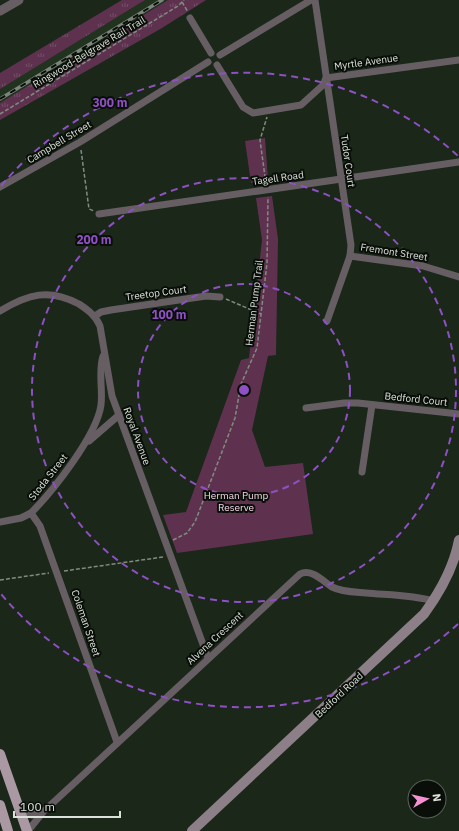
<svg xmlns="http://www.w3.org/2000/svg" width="459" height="831" viewBox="0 0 459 831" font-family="'IBM Plex Sans',sans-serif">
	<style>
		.built { fill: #21321f }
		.grass { fill: url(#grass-tufts) }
		.park { fill: #5e324f }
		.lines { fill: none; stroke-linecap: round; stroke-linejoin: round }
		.path { stroke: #818c80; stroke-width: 1.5; stroke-dasharray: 4 2; stroke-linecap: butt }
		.minor { stroke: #665e63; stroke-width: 7 }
		.tertiary { stroke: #665e63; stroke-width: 9 }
		.secondary { stroke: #8d7f87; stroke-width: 10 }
		.primary { stroke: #aa98a3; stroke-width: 10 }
		.rail-casing { stroke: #7b857a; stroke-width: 3.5 }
		.rail { stroke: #090e08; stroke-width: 2; stroke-dasharray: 6; stroke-linecap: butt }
		.ring { fill: none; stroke: #8e50c4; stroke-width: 2; stroke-dasharray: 7 5 }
		.labels { text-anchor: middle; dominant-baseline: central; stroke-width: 4; stroke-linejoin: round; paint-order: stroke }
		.street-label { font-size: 10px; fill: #dae2d9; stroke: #090e08 }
		.park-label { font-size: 10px; fill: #f7d7ea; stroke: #090e08 }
		.centre { fill: #8e50c4; stroke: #090e08; stroke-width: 2 }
		.ring-label { font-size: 12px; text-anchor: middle; font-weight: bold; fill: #8e50c4; stroke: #090e08; stroke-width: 4; stroke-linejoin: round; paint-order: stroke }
	</style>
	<defs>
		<pattern id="grass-tufts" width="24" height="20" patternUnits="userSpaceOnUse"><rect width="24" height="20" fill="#5e324f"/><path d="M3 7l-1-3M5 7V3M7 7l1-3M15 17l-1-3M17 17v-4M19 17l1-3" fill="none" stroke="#744f68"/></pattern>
	</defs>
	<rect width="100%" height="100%" fill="#1a2719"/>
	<polygon class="built" points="145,0 168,0 0,103 0,89"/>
	<g class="grass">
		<polygon points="122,0 145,0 0,89 0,73"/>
		<polygon points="168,0 206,0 162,28 0,120 0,103"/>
	</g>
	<g class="park">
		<polygon points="265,138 268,180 251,183 245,141"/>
		<polygon points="272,196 278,239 276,355 268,356 252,430 265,467 303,463 313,534 177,553 163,515 186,512 241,360 249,358 262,240 256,198"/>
	</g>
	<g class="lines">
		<g class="path">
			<polyline points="182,2 188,12"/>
			<polyline points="0,114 178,6 184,0"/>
			<polyline points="81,150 89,209 94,211"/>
			<polyline points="266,184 260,140 267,117"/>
			<polyline points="226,299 261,314"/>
			<polyline points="173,540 187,533 195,522 235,418 241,384 257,348 267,263 268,197"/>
			<polyline points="64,571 163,557"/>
			<polyline points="0,580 49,573"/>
		</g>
		<g class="minor">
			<polyline points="315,0 351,245 350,256 327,321"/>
			<polyline points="190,18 211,53"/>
			<polyline points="220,55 311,0"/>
			<polyline points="217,65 243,107 253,113 301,105 323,85 326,78 459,60"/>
			<polyline points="0,187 80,142 208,62"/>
			<polyline points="99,214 459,162"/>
			<polyline points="350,256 423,266 459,277"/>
			<path d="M0,311C28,294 49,288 79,304C88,310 96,316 100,326L112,396L208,658"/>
			<polyline points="95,316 101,312 111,310 206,296 220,297"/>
			<polyline points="306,408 344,403 358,403 459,414"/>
			<polyline points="89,441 119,415"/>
			<polyline points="362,472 372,405"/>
			<polyline points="31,513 40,526 117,742"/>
			<path d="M0,522L21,518L31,513C53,491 97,435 101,405C103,389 98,372 103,356"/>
			<polyline points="20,811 32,815 42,812"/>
			<path d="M28,831L43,812L300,574C311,568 323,581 332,587C342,592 355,592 366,593C388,595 412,595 434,601"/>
		</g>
		<polyline class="tertiary" points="0,11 19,0"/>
		<path class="secondary" d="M192,831L424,614C440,592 454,567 459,540"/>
		<g class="primary">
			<polyline points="0,754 27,831"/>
			<polyline points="0,805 8,831"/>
		</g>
		<defs>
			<polyline id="rail" points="0,99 162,0"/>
		</defs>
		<use href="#rail" class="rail-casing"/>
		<use href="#rail" class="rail"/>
	</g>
	<g class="ring">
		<circle cx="244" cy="390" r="106"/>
		<circle cx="244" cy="390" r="212"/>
		<path d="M458 624A317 317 0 0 1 1 594M1 186A317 317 0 0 1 458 156"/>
	</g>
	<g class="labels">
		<g class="street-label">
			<text transform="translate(89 52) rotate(-31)">Ringwood-Belgrave Rail Trail</text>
			<text transform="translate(366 62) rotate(-8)">Myrtle Avenue</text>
			<text transform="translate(59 142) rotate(-31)">Campbell Street</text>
			<text transform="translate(348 161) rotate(82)">Tudor Court</text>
			<text transform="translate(278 178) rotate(-8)">Tagell Road</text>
			<text transform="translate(394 252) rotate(9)">Fremont Street</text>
			<text transform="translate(156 293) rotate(-8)">Treetop Court</text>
			<text transform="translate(254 303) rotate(-83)">Herman Pump Trail</text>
			<text transform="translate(416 399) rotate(6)">Bedford Court</text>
			<text transform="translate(137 436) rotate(70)">Royal Avenue</text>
			<text transform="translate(48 477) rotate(-52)">Stoda Street</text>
			<text transform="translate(86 623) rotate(71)">Coleman Street</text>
			<text transform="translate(215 638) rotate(-43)">Alvena Crescent</text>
			<text transform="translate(339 695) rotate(-43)">Bedford Road</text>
		</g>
		<g class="park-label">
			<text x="236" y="495">Herman Pump<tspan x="236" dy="12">Reserve</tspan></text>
		</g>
	</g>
	<circle cx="244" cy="390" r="6" class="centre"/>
	<g class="ring-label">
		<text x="110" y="107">300 m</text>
		<text x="94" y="244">200 m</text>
		<text x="169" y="319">100 m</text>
	</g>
	<g transform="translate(427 799) rotate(82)"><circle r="19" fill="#090e08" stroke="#5d635c"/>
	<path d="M0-3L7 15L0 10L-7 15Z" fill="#f591d2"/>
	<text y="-6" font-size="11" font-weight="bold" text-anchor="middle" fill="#dae2d9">N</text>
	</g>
	<path d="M14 811v6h106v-6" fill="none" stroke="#dae2d9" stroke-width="2"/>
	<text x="20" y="811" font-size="12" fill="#dae2d9" stroke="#090e08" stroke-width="3" paint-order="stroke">100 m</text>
</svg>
